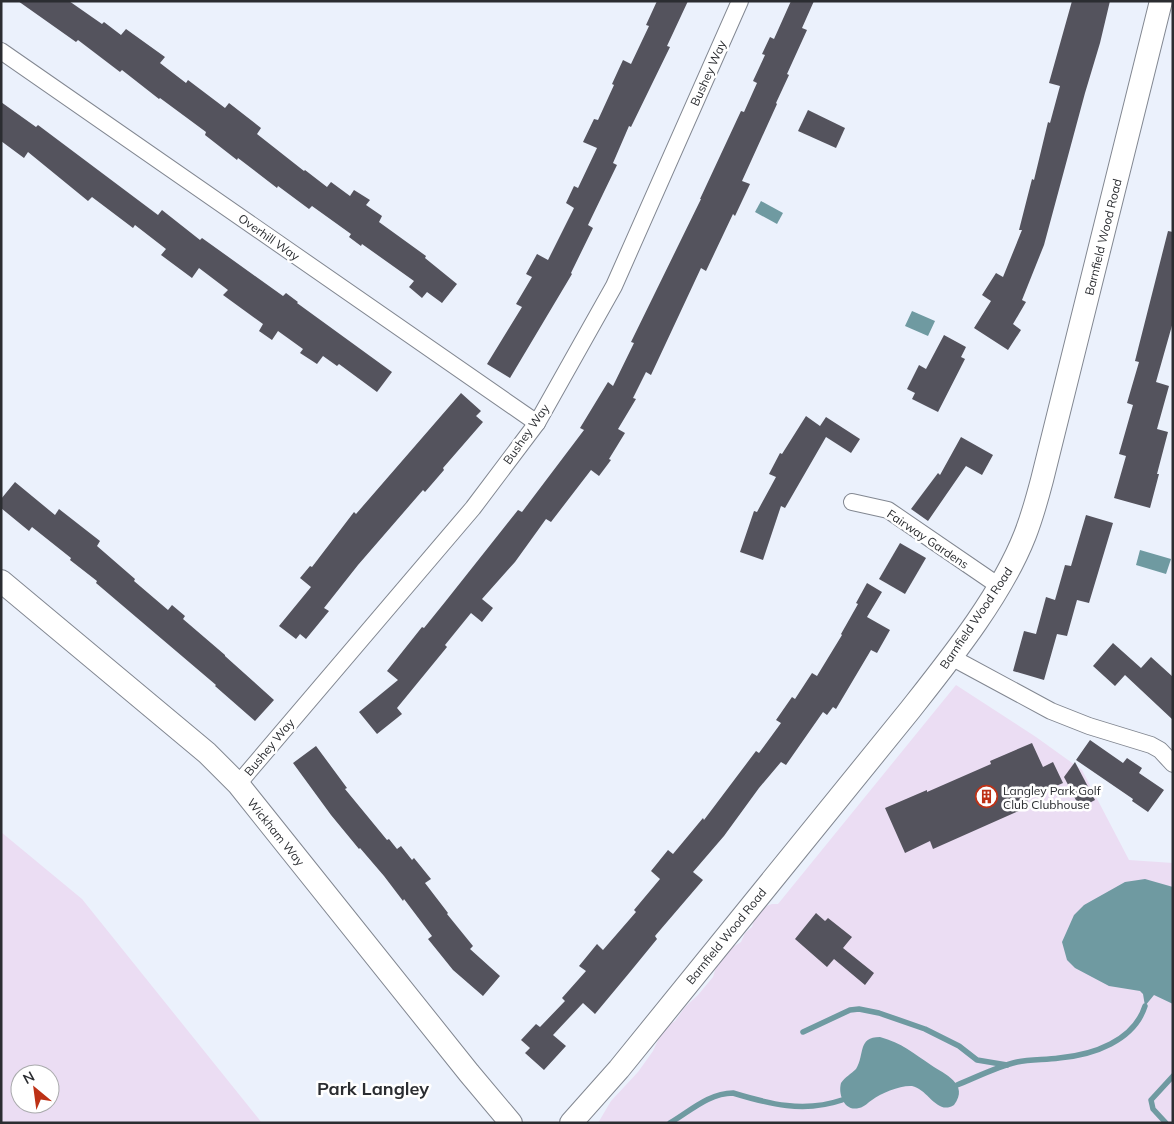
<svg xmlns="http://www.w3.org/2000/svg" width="1174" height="1124" viewBox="0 0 1174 1124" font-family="Mulish,sans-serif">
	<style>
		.green { fill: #ebddf3; fill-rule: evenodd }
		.water { fill: #6f9aa1 }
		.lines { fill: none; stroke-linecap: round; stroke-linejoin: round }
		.stream { stroke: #6f9aa1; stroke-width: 5.5 }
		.building { fill: #54535d }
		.street-casing { stroke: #828791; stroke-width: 18 }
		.secondary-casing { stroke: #828791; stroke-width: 24 }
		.street { stroke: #fff; stroke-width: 16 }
		.secondary { stroke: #fff; stroke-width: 22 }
		.labels { text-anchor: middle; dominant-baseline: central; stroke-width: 5; stroke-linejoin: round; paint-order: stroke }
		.street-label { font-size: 12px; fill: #2b2d31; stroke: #fff }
		.poi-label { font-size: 12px; fill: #2b2d31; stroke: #fff; text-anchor: start }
		.district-label { font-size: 18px; font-weight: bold; fill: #2b2d31; stroke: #fff }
	</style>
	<rect width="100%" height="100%" fill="#ebf1fc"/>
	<g class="green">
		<polygon points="956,685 1036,737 1082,770 1129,860 1173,863 1173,1123 598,1123 611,1101 638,1072 653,1051 663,1029 675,1021 685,1007 698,995 713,977 716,967 724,958 726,951 741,942 745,933 752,927 755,917 763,907 772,904 778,904"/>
		<path d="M1,832L82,899L262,1123H1ZM20,1074H50V1104H20Z"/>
	</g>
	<g class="water">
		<polygon points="761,201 783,213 777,224 755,212"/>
		<polygon points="912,311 935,321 928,336 905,326"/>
		<polygon points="1140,550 1171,559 1166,574 1136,565"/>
		<polygon points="1145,879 1173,887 1173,1004 1154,995 1145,1006 1143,994 1140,991 1109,986 1075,968 1067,960 1062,942 1074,915 1084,905 1125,882"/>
		<path d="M880,1037C902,1043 913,1053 931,1065C944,1074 970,1084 954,1105C937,1116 928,1089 912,1086C901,1085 881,1093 872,1100C868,1102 865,1107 859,1108C844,1112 838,1094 841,1083C845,1077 851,1074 856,1069C865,1055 857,1037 880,1037Z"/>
	</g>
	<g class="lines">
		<g class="stream">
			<polyline points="803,1032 850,1010 859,1009 879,1013 925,1029 959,1046 977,1060 1007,1065"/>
			<path d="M957,1085C977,1077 996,1067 1017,1062C1031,1059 1045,1060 1059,1058C1093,1055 1134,1041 1145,1006"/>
			<path d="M670,1123C689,1112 709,1093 733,1093C769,1104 804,1113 842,1100"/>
			<polyline points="1166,1123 1153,1109 1151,1100 1173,1076"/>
		</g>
	</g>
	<g class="building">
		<polygon points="18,1 69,1 102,24 104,22 121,35 126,29 165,57 160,63 186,83 188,80 225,108 229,103 261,128 257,134 304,171 305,170 327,187 331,182 350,196 354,190 370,200 366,205 382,216 379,222 426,256 425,258 457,284 442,303 427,292 422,298 409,287 414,281 362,244 361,246 349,237 351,234 312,206 309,209 278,186 277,188 238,158 237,160 205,135 206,132 160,98 159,99 122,70 120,72 78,40 76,42"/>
		<polygon points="657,1 688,1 667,46 670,47 631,127 629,126 613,163 617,165 588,225 593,228 571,273 572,274 510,378 487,364 522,307 516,304 532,277 526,274 537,254 548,260 574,208 566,203 574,186 578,188 597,148 583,142 594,119 598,120 614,85 612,84 623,60 631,64 649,26 646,25"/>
		<polygon points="791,1 814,1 802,28 807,30 787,74 789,75 776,103 777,104 742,181 750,184 735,216 733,214 706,271 701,268 651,375 646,372 633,398 636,399 618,429 625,433 609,459 611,460 599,476 591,470 551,522 546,519 515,562 482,599 493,608 482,622 471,613 445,645 447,647 397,708 402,714 377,734 359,712 398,680 387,671 422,627 424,628 445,602 518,510 522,512 584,430 580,428 608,382 613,386 634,343 631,342 701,199 700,199 741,111 744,112 757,83 753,81 765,55 762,54 770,37 774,39"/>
		<polygon points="1072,1 1110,1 1100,43 1085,93 1044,245 1022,300 1026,302 1013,324 1021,330 1008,350 974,328 991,301 982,295 996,273 1003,277 1022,230 1019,230 1032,179 1034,180 1048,122 1050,123 1060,86 1049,83"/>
		<polygon points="1,102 36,127 38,125 158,215 162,210 200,240 202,238 283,296 286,293 298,302 297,303 392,372 377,392 339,364 337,366 323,356 317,364 300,353 303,349 278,331 272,340 259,331 263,324 223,295 228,290 199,268 192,278 161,255 166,249 135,225 133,228 92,197 88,201 28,152 24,158 1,141"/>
		<polygon points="808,110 845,128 836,148 798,131"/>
		<polygon points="1168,231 1173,232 1173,322 1156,382 1169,386 1157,429 1168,432 1157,474 1159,474 1150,508 1114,498 1126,456 1119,454 1133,405 1127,403 1139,362 1135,361"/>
		<polygon points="944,335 966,347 961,357 965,359 938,412 912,399 915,393 907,389 919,365 926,369"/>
		<polygon points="461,393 481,411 476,416 483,422 443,468 444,470 425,492 423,490 358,565 324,608 329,611 306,639 300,634 296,639 279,626 311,587 300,578 310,566 312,567 354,512 356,514"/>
		<polygon points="806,416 820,426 826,417 860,439 851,453 826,437 785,508 781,506 763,560 740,552 754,511 757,512 776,477 769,474 780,453 782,454"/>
		<polygon points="961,437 993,455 982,475 966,466 928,521 911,509 938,473 940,475"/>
		<polygon points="15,482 55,515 59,509 100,541 97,546 135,579 134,581 168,610 172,605 185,616 183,619 225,655 225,656 274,700 255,721 215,686 216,685 96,583 97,581 70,560 71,558 32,527 29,531 1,508 1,499"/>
		<polygon points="1086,515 1113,523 1089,603 1077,600 1067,636 1057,634 1044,680 1013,671 1024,631 1036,634 1046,597 1055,600 1065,565 1071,566"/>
		<polygon points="900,543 926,558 905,594 879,579"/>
		<polygon points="867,583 882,592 867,617 890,630 877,653 871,650 836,709 833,707 827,715 823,712 786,765 781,762 759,788 724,836 693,872 703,880 655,936 657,939 630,972 595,1014 583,1003 553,1035 566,1046 544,1070 525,1053 530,1048 521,1040 536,1024 540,1027 565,1001 562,998 586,971 579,966 597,944 603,950 636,912 634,910 660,879 651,871 668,850 673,854 703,818 704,820 756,751 759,753 781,723 776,720 792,697 795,699 812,673 817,676 842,635 841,634 858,604 856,603"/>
		<polygon points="1113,643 1141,668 1151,657 1173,677 1173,720 1125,675 1115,686 1093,666"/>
		<polygon points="1090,740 1123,763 1127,758 1142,768 1139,773 1164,790 1148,812 1132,801 1133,799 1076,760"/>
		<polygon points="1032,743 1043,767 1053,762 1063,783 1027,799 1030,806 933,849 930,841 905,853 885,808 927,790 927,792 991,764 990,761"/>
		<polygon points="316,746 347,788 345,789 387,840 389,839 397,849 401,846 412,860 414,858 431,879 425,883 448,913 447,914 473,946 470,949 500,976 483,996 453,970 428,939 432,936 404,899 403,901 384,876 360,848 359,849 331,815 293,763"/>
		<polygon points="1075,762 1095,800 1080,808 1064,777"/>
		<polygon points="816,913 825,921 828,918 852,937 843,948 874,973 865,985 834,959 827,967 795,939"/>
	</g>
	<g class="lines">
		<defs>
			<g id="street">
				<polyline points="1,51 537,423"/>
				<polyline points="852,502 888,510 999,586"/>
				<polyline points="951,657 1051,711 1089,726 1151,745 1160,750 1173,764"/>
				<polyline points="238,784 473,508 537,423 614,286 740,1"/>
			</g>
			<g id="secondary">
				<polyline points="1,581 207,753 238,784 469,1073 511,1123"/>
				<path d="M571,1123L619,1069L910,710C951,658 1001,596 1025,535C1032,517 1037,499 1042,480L1161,1"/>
			</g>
		</defs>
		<use href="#street" class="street-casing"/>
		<use href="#secondary" class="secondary-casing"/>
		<use href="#street" class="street"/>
		<use href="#secondary" class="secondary"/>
	</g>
	<defs>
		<symbol id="building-ring" viewBox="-11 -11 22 22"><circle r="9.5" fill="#fff" stroke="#bd3116" stroke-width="1.5"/><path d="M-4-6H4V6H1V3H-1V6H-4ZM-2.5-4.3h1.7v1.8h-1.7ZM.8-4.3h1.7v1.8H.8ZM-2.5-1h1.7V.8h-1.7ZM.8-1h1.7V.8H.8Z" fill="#bd3116"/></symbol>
	</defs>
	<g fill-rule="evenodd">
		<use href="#building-ring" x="974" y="784" width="25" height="25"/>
	</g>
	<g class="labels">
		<g class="street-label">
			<text transform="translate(708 73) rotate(-66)">Bushey Way</text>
			<text transform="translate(269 237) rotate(35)">Overhill Way</text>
			<text transform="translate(1103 237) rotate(-76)">Barnfield Wood Road</text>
			<text transform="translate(526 434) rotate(-55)">Bushey Way</text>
			<text transform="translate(928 539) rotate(34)">Fairway Gardens</text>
			<text transform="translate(976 618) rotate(-56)">Barnfield Wood Road</text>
			<text transform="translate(269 747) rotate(-50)">Bushey Way</text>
			<text transform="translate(276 832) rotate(51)">Wickham Way</text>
			<text transform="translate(726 936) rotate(-51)">Barnfield Wood Road</text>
		</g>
		<g class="poi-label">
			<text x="1003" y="790">Langley Park Golf<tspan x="1003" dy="14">Club Clubhouse</tspan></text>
		</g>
		<g class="district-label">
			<text x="373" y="1088">Park Langley</text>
		</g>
	</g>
	<rect width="1174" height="1124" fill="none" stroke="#2b2d31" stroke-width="5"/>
	<g transform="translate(35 1089) rotate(331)"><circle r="24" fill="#ffffff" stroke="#aaabad"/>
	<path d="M0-4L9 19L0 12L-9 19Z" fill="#bd3116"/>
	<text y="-8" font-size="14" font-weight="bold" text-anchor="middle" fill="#2b2d31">N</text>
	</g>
</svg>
